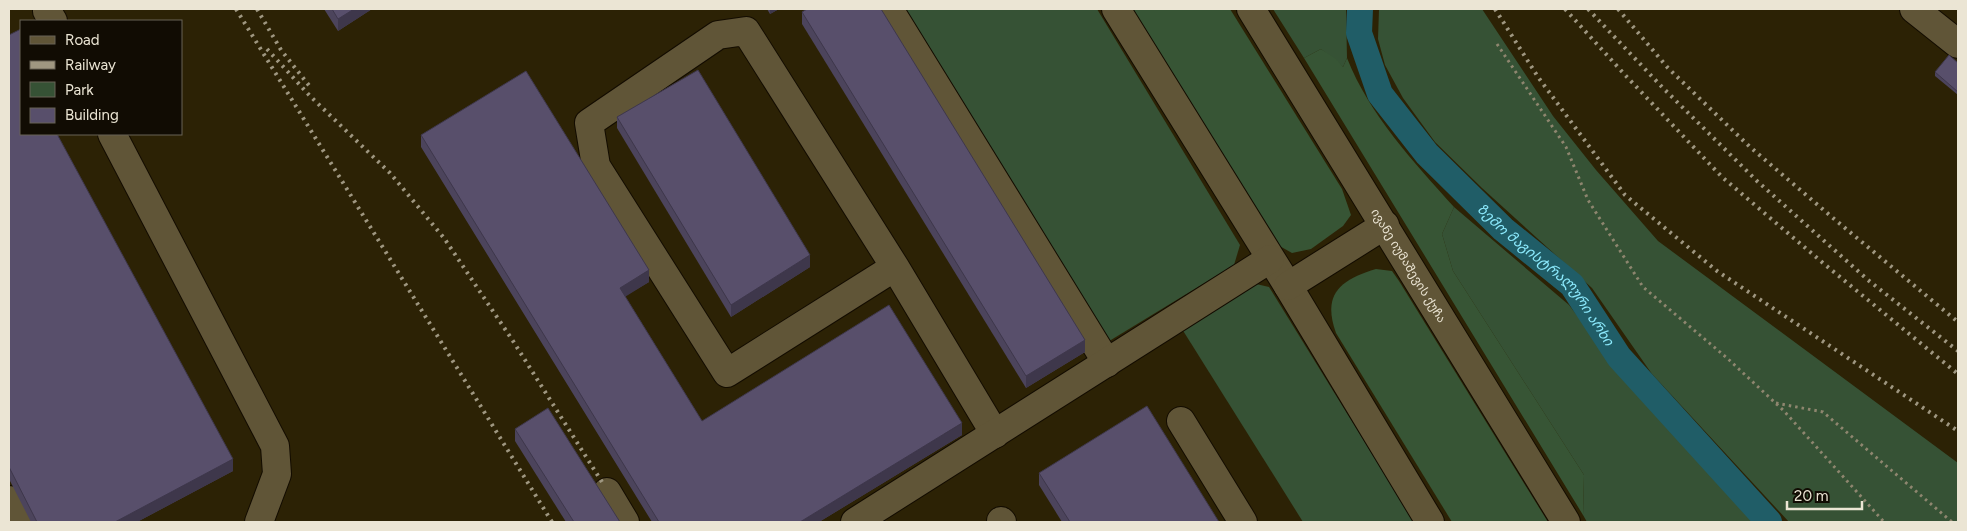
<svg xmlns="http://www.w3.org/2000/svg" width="1967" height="531" viewBox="0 0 1967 531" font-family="Figtree,'Noto Sans Georgian',sans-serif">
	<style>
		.green { fill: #365235 }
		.forest { fill: #375535 }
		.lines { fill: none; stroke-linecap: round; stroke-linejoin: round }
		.canal { stroke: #205d67; stroke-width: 26 }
		.minor-casing { stroke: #130c00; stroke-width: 30 }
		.path { stroke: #8e866f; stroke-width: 3; stroke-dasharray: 2.5 4; stroke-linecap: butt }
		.minor { stroke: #605537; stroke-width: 28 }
		.rail { stroke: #9f9781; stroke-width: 4; stroke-dasharray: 2.5 5; stroke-linecap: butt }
		.wall { fill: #4c445c }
		.shaded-wall { fill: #3e374b }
		.building { fill: #584f6b; stroke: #3e374b }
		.labels { text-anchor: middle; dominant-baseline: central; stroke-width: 4.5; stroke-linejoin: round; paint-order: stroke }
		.street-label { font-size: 12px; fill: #ebe5d4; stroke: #110c03 }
		.water-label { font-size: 14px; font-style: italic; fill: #8be9fc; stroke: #110c03 }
	</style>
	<rect width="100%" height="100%" fill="#2c2205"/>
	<g class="green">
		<polygon points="904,9 1097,9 1240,245 1234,265 1106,343"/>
		<polygon points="1273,9 1346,9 1347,58 1343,67 1321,49 1304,58"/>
		<polygon points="1379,9 1482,9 1553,116 1596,170 1658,241 1958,463 1958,522 1789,522 1652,374 1592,288 1482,188 1435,142 1403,98 1385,65 1378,39"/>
		<polygon points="1454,207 1569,305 1639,397 1754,522 1587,522 1583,515 1584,475 1453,271 1442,234"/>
		<polygon points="1252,283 1269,287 1414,522 1303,522 1182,329"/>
	</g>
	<g class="forest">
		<polygon points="1132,9 1230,9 1342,189 1351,215 1343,226 1311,249 1292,253 1276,244"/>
		<path d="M1321,49L1336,59L1343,67L1347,58C1370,116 1413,161 1454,207L1442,234L1453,271L1584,475L1583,515L1304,58Z"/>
		<path d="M1376,269L1392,271L1399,281L1548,522H1452L1336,333C1322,294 1340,280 1376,269Z"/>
	</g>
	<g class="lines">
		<path class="canal" id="s1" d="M1360,9L1359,33L1380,94L1427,154L1503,229L1572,285L1619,357L1769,522"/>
		<defs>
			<g id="minor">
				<polyline points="889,9 1107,363"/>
				<polyline points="1116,9 1288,286 1430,522"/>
				<path id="s2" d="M1251,9L1566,522"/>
				<polyline points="1914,9 1958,44"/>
				<polyline points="47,11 53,21"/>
				<polyline points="112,134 275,446 277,474 259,522"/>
				<polyline points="895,267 727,373 596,166 589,123 718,35 746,31 895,267 995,434"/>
				<polyline points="1288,286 1385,225"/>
				<polyline points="1181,421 1243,522"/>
				<polyline points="607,492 625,522"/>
				<polyline points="9,500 21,522"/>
				<polyline points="1001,521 1002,522"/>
				<polyline points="855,522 1270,259"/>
			</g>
		</defs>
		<use href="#minor" class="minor-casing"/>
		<g class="path">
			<polyline points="1497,44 1566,147 1588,200 1643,287 1727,358 1784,411 1884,522"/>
			<polyline points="1776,403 1823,412 1952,522"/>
		</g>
		<use href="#minor" class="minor"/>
		<g class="rail">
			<polyline points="236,9 552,522"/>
			<polyline points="257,9 281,50 311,88"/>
			<polyline points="1495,9 1538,77 1625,195 1717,271 1958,431"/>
			<polyline points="1565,9 1626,76 1722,177 1823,263 1958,374"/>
			<polyline points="1588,9 1662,87 1757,181 1868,280 1958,351"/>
			<polyline points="1618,9 1668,68 1750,147 1833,218 1958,322"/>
			<polyline points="267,49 310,96 390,173 444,238 513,341 602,482"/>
		</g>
	</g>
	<g class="wall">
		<polygon points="324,9 372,9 338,31"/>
		<polygon points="767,9 779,9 770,14"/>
		<polygon points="802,12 1085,352 1026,388 802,24"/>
		<polygon points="9,35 21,134 233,471 137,522 31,522 9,479"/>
		<polygon points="1958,63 1958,95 1935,76 1935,72"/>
		<polygon points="617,117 810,267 731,317 617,128"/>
		<polygon points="421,135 649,282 625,296 702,421 962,435 819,522 652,522 421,147"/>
		<polygon points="515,429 620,522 566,522 515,441"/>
		<polygon points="1039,473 1219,522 1062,522 1039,485"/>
	</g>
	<g class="shaded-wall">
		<polygon points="354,9 372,9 338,31 338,19"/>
		<polygon points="770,9 779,9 770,14"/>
		<polygon points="810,255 810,267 731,317 731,305"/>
		<polygon points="649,270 649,282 620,300 620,288"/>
		<polygon points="1085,340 1085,352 1026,388 1026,376"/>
		<polygon points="962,423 962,435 819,522 800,522"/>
		<polygon points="233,459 233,471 137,522 115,522"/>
	</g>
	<g class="building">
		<polygon points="332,9 354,9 338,19"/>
		<polygon points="807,9 881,9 1085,340 1026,376 802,12"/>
		<polygon points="21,29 21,134 57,134 233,459 115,522 37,522 9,467 9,35"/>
		<polygon points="1949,55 1958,63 1958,92 1935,72"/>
		<polygon points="698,70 810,255 731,305 617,117"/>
		<polygon points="526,71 649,270 620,288 702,421 889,305 962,423 800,522 659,522 421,135"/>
		<polygon points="1147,406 1219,522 1070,522 1039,473"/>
		<polygon points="548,408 620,522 574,522 515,429"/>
	</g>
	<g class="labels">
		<g class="street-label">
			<text stroke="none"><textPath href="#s2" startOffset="301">ივანე იუმაშევის ქუჩა</textPath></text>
		</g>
		<g class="water-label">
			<text stroke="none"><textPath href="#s1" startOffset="335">ზემო მაგისტრალური არხი</textPath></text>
		</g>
	</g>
	<rect width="1967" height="531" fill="none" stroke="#ebe5d4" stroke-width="20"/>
	<rect x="20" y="20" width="162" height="115" fill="#110c03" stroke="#686357"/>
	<rect x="30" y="36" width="25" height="8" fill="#605537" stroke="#686357"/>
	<text x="65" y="45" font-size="15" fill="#ebe5d4">Road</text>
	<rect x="30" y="61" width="25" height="8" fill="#9f9781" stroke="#686357"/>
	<text x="65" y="70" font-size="15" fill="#ebe5d4">Railway</text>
	<rect x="30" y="82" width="25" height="15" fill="#365235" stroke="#686357"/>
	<text x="65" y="95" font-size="15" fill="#ebe5d4">Park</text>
	<rect x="30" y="108" width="25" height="15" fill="#584f6b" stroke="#686357"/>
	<text x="65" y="120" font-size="15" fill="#ebe5d4">Building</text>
	<path d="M1787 501v8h75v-8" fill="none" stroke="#ebe5d4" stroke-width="2.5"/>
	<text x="1794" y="501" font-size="15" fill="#ebe5d4" stroke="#110c03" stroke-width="4" paint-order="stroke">20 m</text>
</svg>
